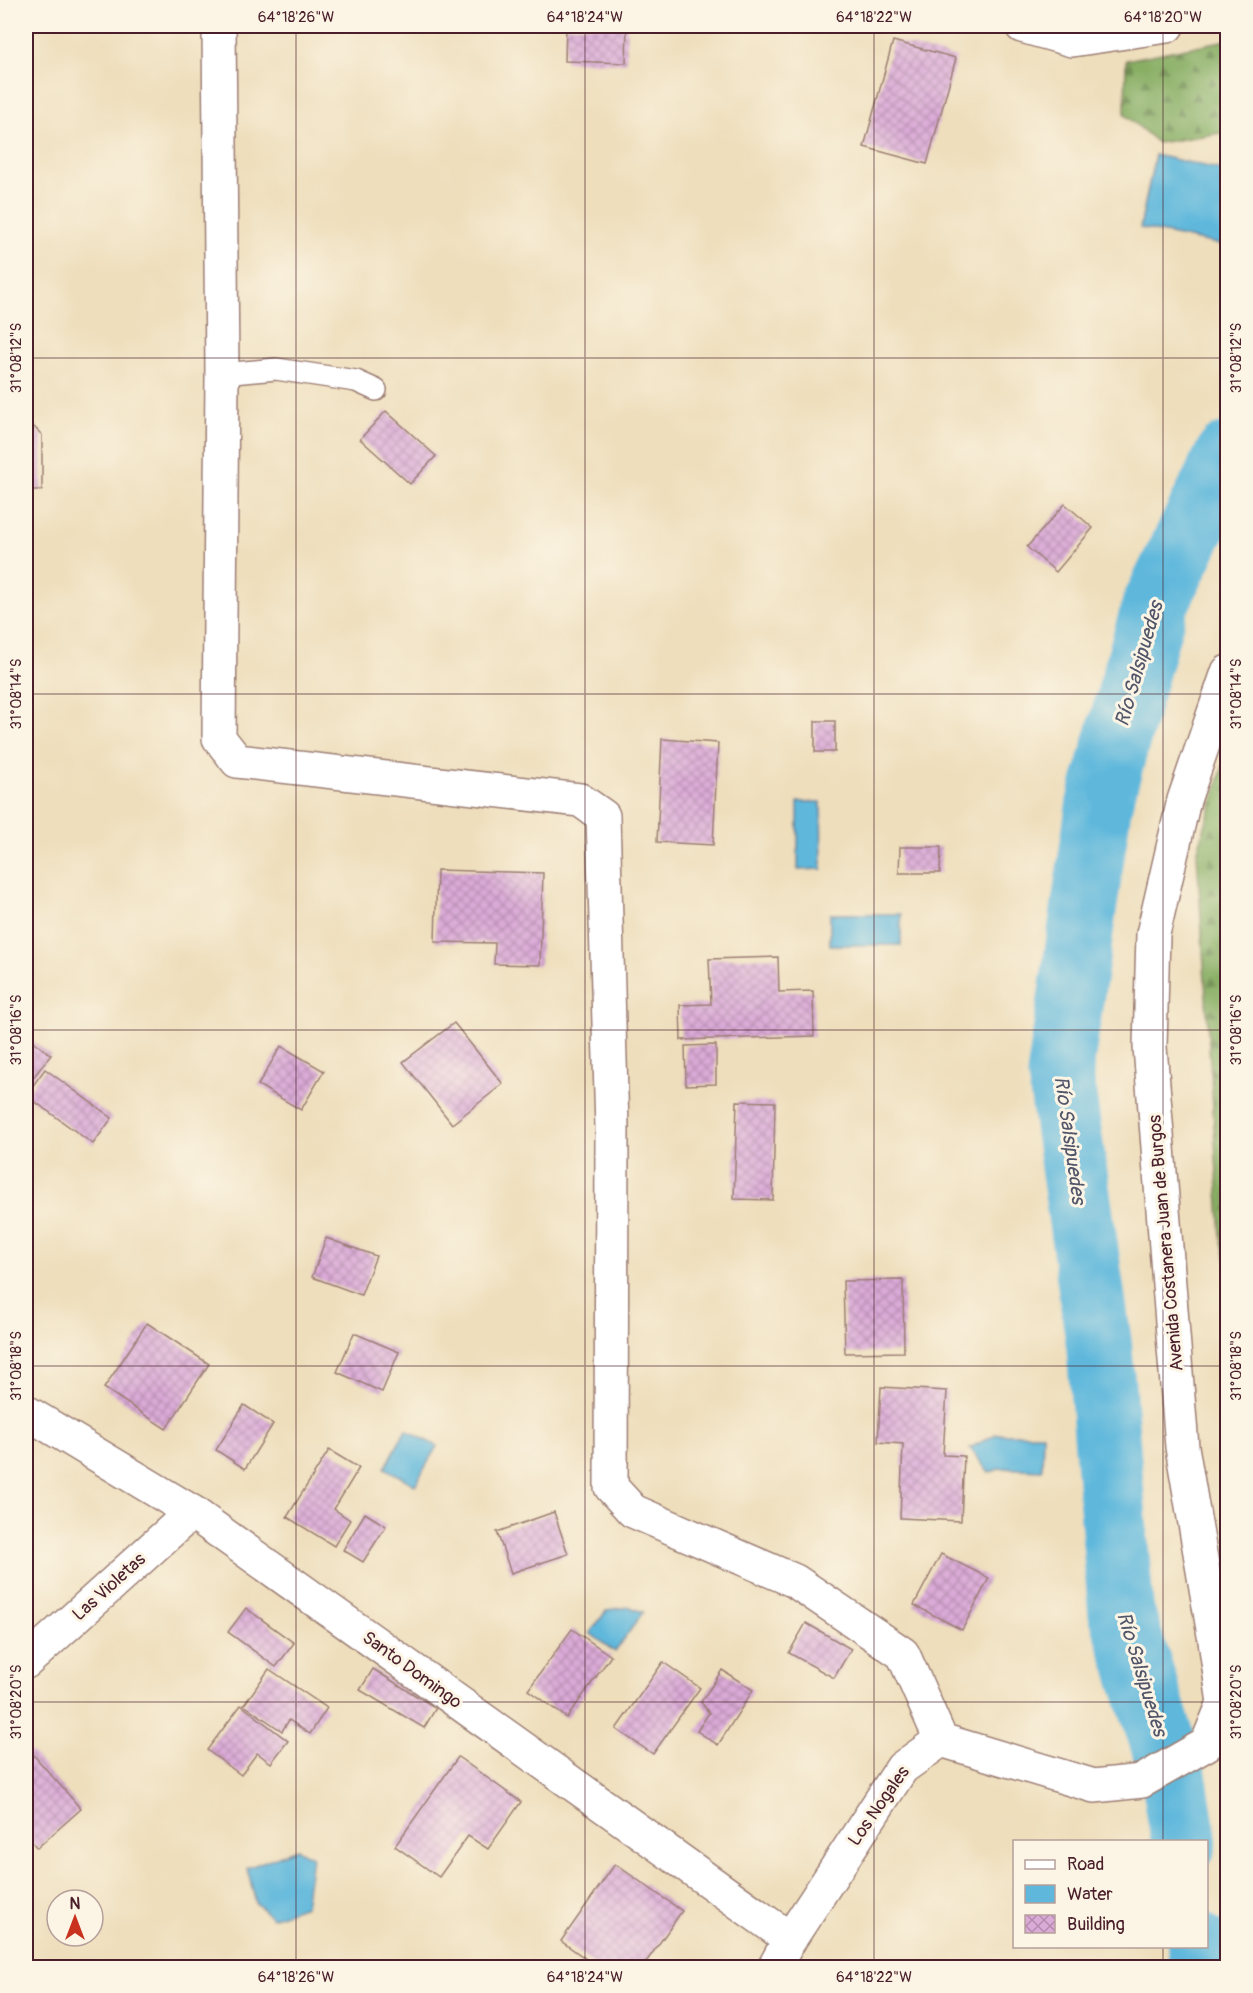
<svg xmlns="http://www.w3.org/2000/svg" width="1253" height="1993" viewBox="0 0 1253 1993" font-family="Pangolin,sans-serif">
	<style>
		.forest { fill: url(#forest-firs); stroke: #686648; stroke-width: 1.5 }
		.water { fill: #5fb8dc; stroke: #546c84; stroke-width: 1.5 }
		.lines { fill: none; stroke-linecap: round; stroke-linejoin: round }
		.river { stroke: #5fb8dc; stroke-width: 66 }
		.building { fill: url(#building-cross-hatch) }
		.service-casing { stroke: #9c7e74; stroke-width: 24 }
		.minor-casing { stroke: #9c7e74; stroke-width: 36 }
		.tertiary-casing { stroke: #9c7e74; stroke-width: 36 }
		.service { stroke: #fff; stroke-width: 21 }
		.minor { stroke: #fff; stroke-width: 33 }
		.tertiary { stroke: #fff; stroke-width: 33 }
		.ticks { fill: none; stroke: #4a1f2b; stroke-width: 1.5; stroke-opacity: 0.45 }
		.labels { text-anchor: middle; dominant-baseline: central; stroke-width: 6; stroke-linejoin: round; paint-order: stroke }
		.street-label { font-size: 18px; fill: #4a1f2b; stroke: #fcf5e5 }
		.water-label { font-size: 20px; font-style: italic; fill: #515569; stroke: #fcf5e5 }
		.neatline { fill: none; stroke: #4a1f2b; stroke-width: 2 }
		.ticks-label { font-size: 15px; text-anchor: middle; fill: #4a1f2b }
	</style>
	<defs>
		<pattern id="forest-firs" width="22" height="20" patternUnits="userSpaceOnUse" patternTransform="scale(1.5)"><rect width="22" height="20" fill="#87ae64"/><path d="M5 1l3.5 6h-7zM16 11l3.5 6h-7z" fill="#708d53"/></pattern>
		<pattern id="building-cross-hatch" width="8" height="8" patternUnits="userSpaceOnUse" patternTransform="scale(1.5)"><rect width="8" height="8" fill="#dbabd8"/><path d="M0 0l8 8M0 8l8-8" fill="none" stroke="#b48baf"/></pattern>
	</defs>
	<rect width="100%" height="100%" fill="#fcf5e5"/>
	<filter id="ink" filterUnits="userSpaceOnUse"><feTurbulence type="fractalNoise" baseFrequency=".0167" numOctaves="2"/><feDisplacementMap in="SourceGraphic" scale="12" xChannelSelector="R" yChannelSelector="G"/><feConvolveMatrix kernelMatrix="1 2 1 2 8 2 1 2 1" color-interpolation-filters="sRGB"/></filter>
	<filter id="wash" filterUnits="userSpaceOnUse"><feTurbulence type="fractalNoise" baseFrequency=".008" numOctaves="4" result="noise"/><feDisplacementMap in="SourceGraphic" scale="24" xChannelSelector="R" yChannelSelector="G"/><feGaussianBlur stdDeviation="1.35" result="paint"/><feColorMatrix in="noise" values="0 0 0 0 0 0 0 0 0 0 0 0 0 0 0 0 0 1.4 0 .05"/><feComposite in="paint" operator="in"/></filter>
	<g filter="url(#wash)">
		<rect width="100%" height="100%" fill="#eedebc"/>
		<g class="forest">
			<polygon points="1227,40 1227,132 1158,143 1125,115 1126,60"/>
			<polygon points="1227,753 1227,1264 1221,1237 1197,853"/>
		</g>
		<g class="water">
			<polygon points="1155,155 1227,171 1227,246 1140,228"/>
			<polygon points="798,802 821,802 822,869 798,870"/>
			<rect x="830" y="914" width="71" height="31"/>
			<polygon points="406,1430 437,1446 415,1485 385,1468"/>
			<polygon points="996,1434 1043,1434 1042,1470 1001,1468 989,1473 970,1448"/>
			<polygon points="630,1607 643,1612 615,1652 590,1633 607,1610"/>
			<polygon points="297,1849 312,1857 305,1906 272,1918 256,1903 247,1868"/>
		</g>
		<g class="lines">
			<g class="river">
				<polyline points="1184,1842 1174,1778 1121,1610 1099,1344 1060,1072 1099,805 1155,605 1228,455"/>
				<polyline points="1200,1946 1203,1968"/>
			</g>
		</g>
		<g id="blocks">
			<g class="building">
				<polygon points="566,26 627,26 626,63 565,61"/>
				<polygon points="893,41 956,58 927,164 864,147"/>
				<polygon points="26,394 29,394 29,422 42,435 42,490 26,490"/>
				<polygon points="386,411 436,456 410,484 360,439"/>
				<polygon points="1065,504 1093,528 1056,572 1027,547"/>
				<rect x="815" y="721" width="20" height="31"/>
				<polygon points="662,739 718,743 713,845 657,842"/>
				<polygon points="900,847 941,847 940,873 899,873"/>
				<polygon points="437,870 543,873 540,965 494,964 495,943 435,942"/>
				<polygon points="778,957 779,992 813,991 814,1036 681,1040 680,1005 711,1004 709,959"/>
				<polygon points="454,1023 503,1084 452,1124 403,1062"/>
				<polygon points="26,1036 51,1055 28,1084 26,1081"/>
				<polygon points="716,1045 716,1084 686,1085 685,1046"/>
				<polygon points="281,1046 324,1071 301,1110 258,1085"/>
				<polygon points="45,1069 112,1118 93,1144 26,1095"/>
				<polygon points="737,1101 775,1102 773,1200 734,1199"/>
				<polygon points="326,1238 376,1256 361,1295 312,1277"/>
				<polygon points="903,1280 904,1352 845,1353 843,1281"/>
				<polygon points="147,1323 209,1364 166,1429 104,1388"/>
				<polygon points="354,1333 399,1352 382,1392 337,1372"/>
				<polygon points="881,1387 947,1391 943,1455 964,1456 961,1521 900,1518 903,1444 878,1442"/>
				<polygon points="244,1405 273,1424 245,1469 216,1450"/>
				<polygon points="329,1450 359,1468 334,1509 350,1520 334,1546 287,1517"/>
				<polygon points="554,1512 568,1554 511,1573 497,1532"/>
				<polygon points="365,1513 386,1526 363,1562 343,1550"/>
				<polygon points="941,1554 989,1578 962,1630 914,1605"/>
				<polygon points="246,1608 294,1643 276,1667 228,1632"/>
				<polygon points="806,1623 851,1649 834,1678 789,1653"/>
				<polygon points="572,1629 611,1656 567,1718 528,1690"/>
				<polygon points="663,1662 700,1688 653,1754 616,1729"/>
				<polygon points="269,1669 327,1708 310,1734 289,1720 282,1731 244,1705"/>
				<polygon points="373,1669 436,1708 424,1728 360,1690"/>
				<polygon points="722,1670 753,1690 718,1745 697,1731 709,1713 701,1702"/>
				<polygon points="241,1705 288,1741 271,1763 257,1753 241,1775 207,1750"/>
				<polygon points="30,1751 81,1809 37,1848 26,1835 26,1756"/>
				<polygon points="458,1757 521,1802 488,1849 468,1836 439,1877 395,1846"/>
				<polygon points="615,1864 682,1911 642,1968 599,1968 561,1941"/>
			</g>
		</g>
	</g>
	<g filter="url(#ink)">
		<use href="#blocks" fill-opacity="0" stroke="#9c7e74" stroke-width="1.5"/>
		<g class="lines">
			<defs>
				<polyline id="service" points="222,374 276,369 356,381 376,390"/>
				<g id="minor">
					<polyline points="219,26 222,374 219,738 237,761 580,800 603,816 612,1128 611,1487 633,1511 795,1581 903,1654 941,1740"/>
					<polyline points="26,1412 192,1512 790,1939"/>
					<polyline points="26,1662 192,1512"/>
					<polyline points="941,1740 1094,1786 1142,1781 1207,1744 1224,1703 1215,1641 1182,1447 1150,1047 1153,934 1184,800 1228,672"/>
					<polyline points="774,1968 790,1939 902,1768 941,1740"/>
				</g>
				<polyline id="tertiary" points="1022,26 1072,40 1167,26"/>
			</defs>
			<use href="#service" class="service-casing"/>
			<use href="#minor" class="minor-casing"/>
			<use href="#tertiary" class="tertiary-casing"/>
			<use href="#service" class="service"/>
			<use href="#minor" class="minor"/>
			<use href="#tertiary" class="tertiary"/>
		</g>
	</g>
	<path class="ticks" d="M296,26V1968M585,26V1968M874,26V1968M1163,26V1842M26,358H1228M26,694H1228M26,1030H1228M26,1366H1228M26,1702H1228M1163,1946V1968"/>
	<g class="labels">
		<g class="street-label">
			<text transform="translate(1166 1243) rotate(-95)">Avenida Costanera Juan de Burgos</text>
			<text transform="translate(109 1587) rotate(-42)">Las Violetas</text>
			<text transform="translate(412 1670) rotate(36)">Santo Domingo</text>
			<text transform="translate(879 1806) rotate(-55)">Los Nogales</text>
		</g>
		<g class="water-label">
			<text transform="translate(1139 664) rotate(-74)">Río Salsipuedes</text>
			<text transform="translate(1070 1140) rotate(82)">Río Salsipuedes</text>
			<text transform="translate(1142 1674) rotate(73)">Río Salsipuedes</text>
		</g>
	</g>
	<rect width="1253" height="1993" fill="none" stroke="#fcf5e5" stroke-width="66"/>
	<rect x="1013" y="1840" width="195" height="108" fill="#fcf5e5" stroke="#b59f9b" stroke-width="1.5"/>
	<rect x="1025" y="1860" width="30" height="9" fill="#ffffff" stroke="#b59f9b" stroke-width="1.5"/>
	<text x="1067" y="1870" font-size="18" fill="#4a1f2b">Road</text>
	<rect x="1025" y="1885" width="30" height="18" fill="#5fb8dc" stroke="#b59f9b" stroke-width="1.5"/>
	<text x="1067" y="1900" font-size="18" fill="#4a1f2b">Water</text>
	<rect x="1025" y="1915" width="30" height="18" fill="url(#building-cross-hatch)" stroke="#b59f9b" stroke-width="1.5"/>
	<text x="1067" y="1930" font-size="18" fill="#4a1f2b">Building</text>
	<g transform="translate(75 1918)"><circle r="28" fill="#fcf5e5" stroke="#b59f9b" stroke-width="1.5"/>
	<path d="M0-4.5L10 22L0 15L-10 22Z" fill="#c8321e"/>
	<text y="-9" font-size="16" font-weight="bold" text-anchor="middle" fill="#4a1f2b">N</text>
	</g>
	<rect x="33" y="33" width="1187" height="1927" class="neatline"/>
	<g class="ticks-label">
		<text x="296" y="22">64°18'26"W</text>
		<text x="585" y="22">64°18'24"W</text>
		<text x="874" y="22">64°18'22"W</text>
		<text x="1163" y="22">64°18'20"W</text>
		<text transform="translate(16 358) rotate(-90)" y="5">31°08'12"S</text>
		<text transform="translate(1236 358) rotate(-90)" y="5">31°08'12"S</text>
		<text transform="translate(16 694) rotate(-90)" y="5">31°08'14"S</text>
		<text transform="translate(1236 694) rotate(-90)" y="5">31°08'14"S</text>
		<text transform="translate(16 1030) rotate(-90)" y="5">31°08'16"S</text>
		<text transform="translate(1236 1030) rotate(-90)" y="5">31°08'16"S</text>
		<text transform="translate(16 1366) rotate(-90)" y="5">31°08'18"S</text>
		<text transform="translate(1236 1366) rotate(-90)" y="5">31°08'18"S</text>
		<text transform="translate(16 1702) rotate(-90)" y="5">31°08'20"S</text>
		<text transform="translate(1236 1702) rotate(-90)" y="5">31°08'20"S</text>
		<text x="296" y="1982">64°18'26"W</text>
		<text x="585" y="1982">64°18'24"W</text>
		<text x="874" y="1982">64°18'22"W</text>
	</g>
</svg>
